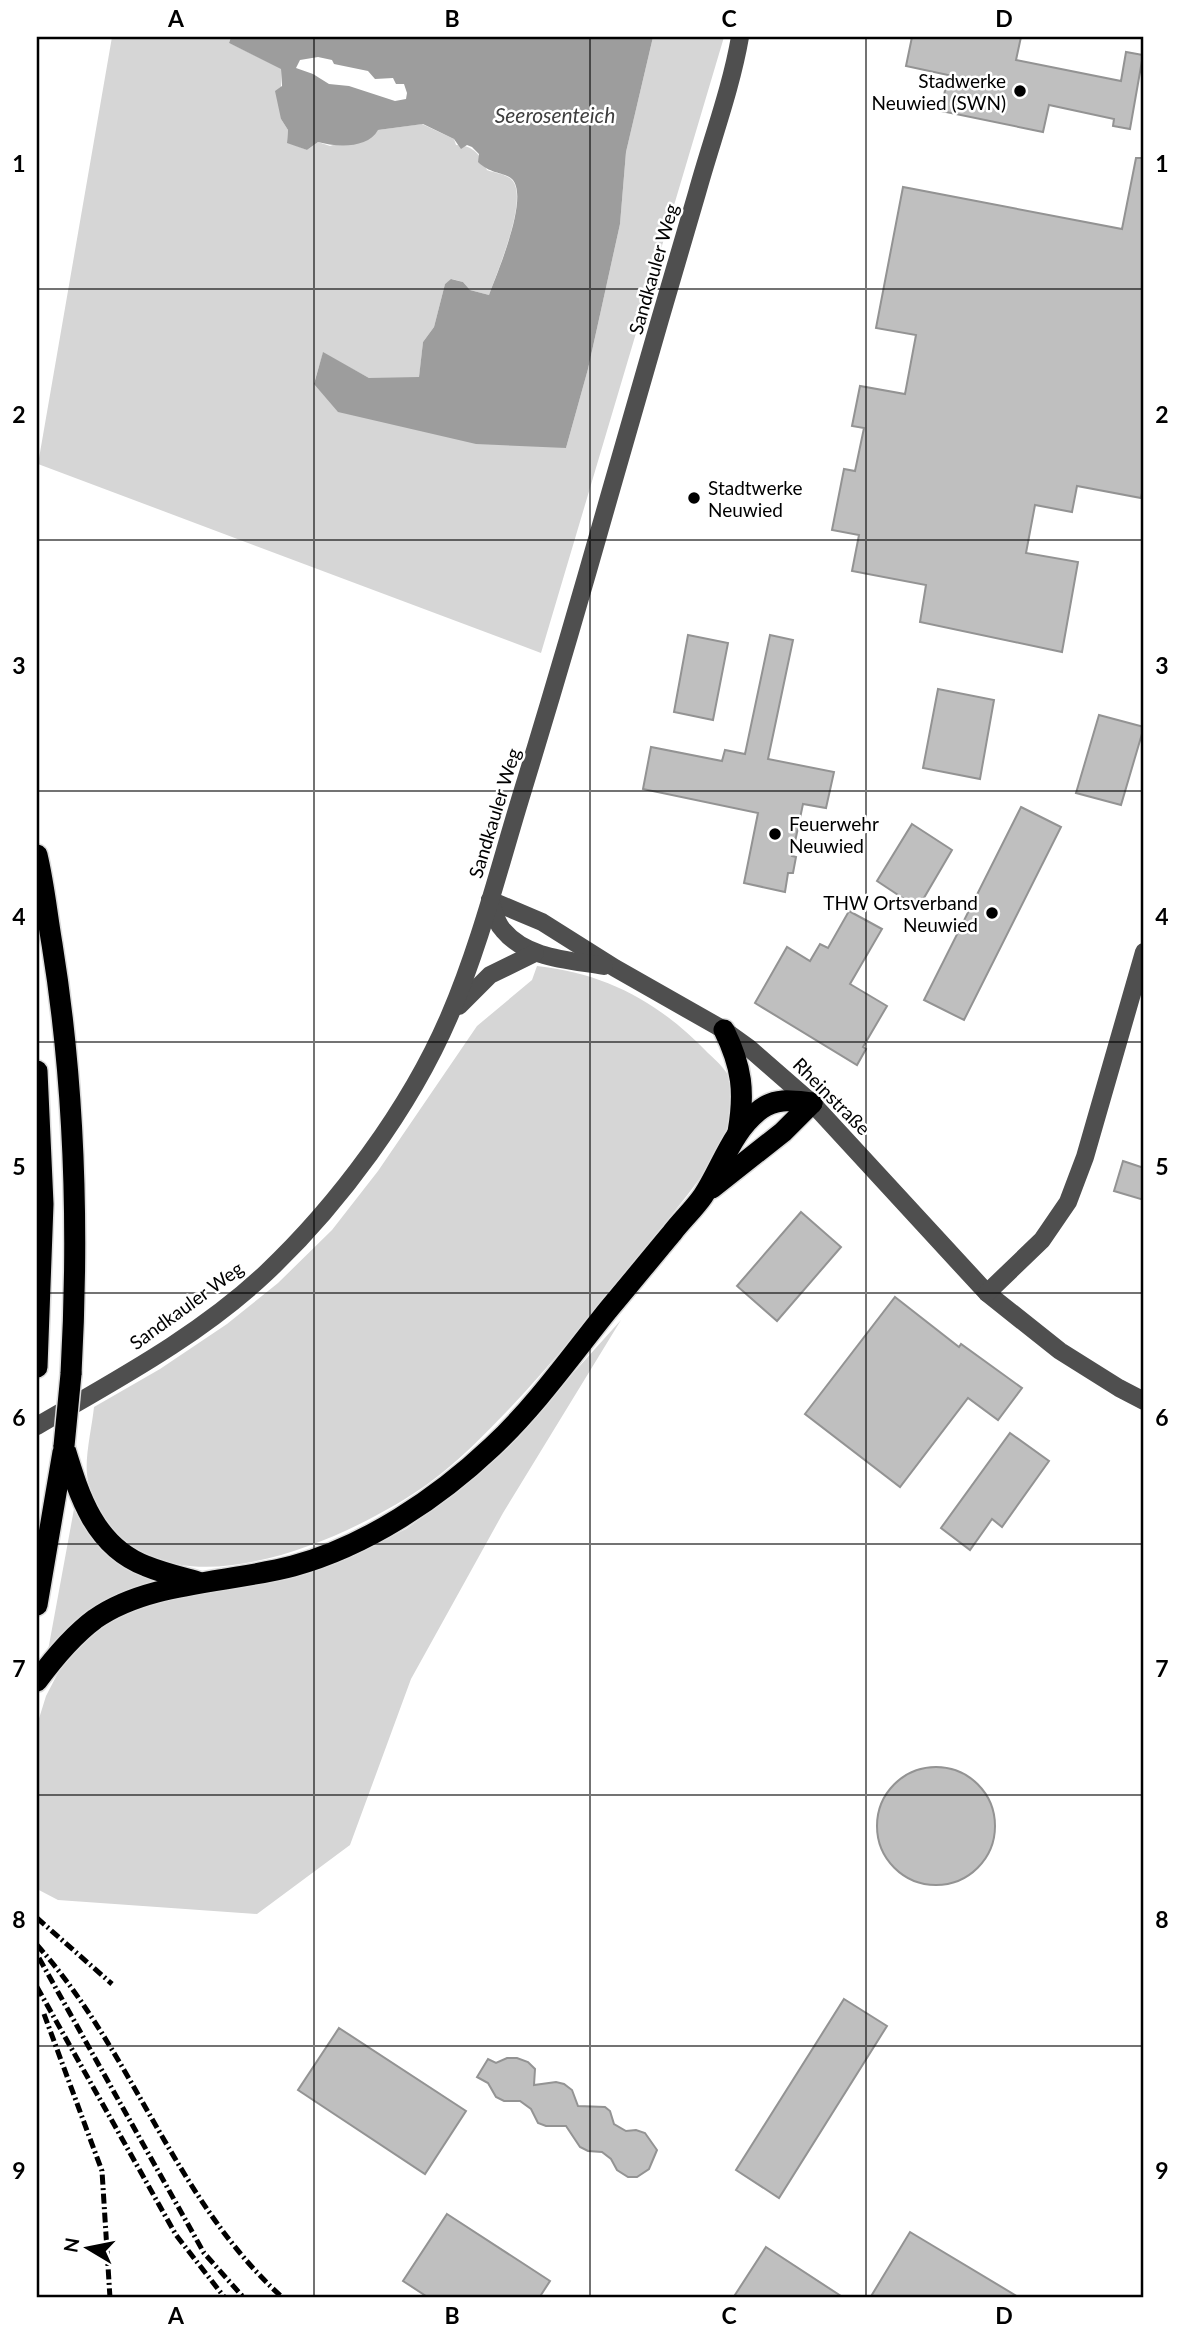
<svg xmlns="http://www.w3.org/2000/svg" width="1181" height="2335" viewBox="0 0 1181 2335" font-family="Lato,sans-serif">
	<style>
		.green { fill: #d6d6d6 }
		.water { fill: #9d9d9d; fill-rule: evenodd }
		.building { fill: #bfbfbf; stroke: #939393; stroke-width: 2 }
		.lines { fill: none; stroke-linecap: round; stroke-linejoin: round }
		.highway-casing { stroke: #dbdbdb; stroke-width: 24 }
		.minor { stroke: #4f4f4f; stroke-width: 18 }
		.highway { stroke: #000; stroke-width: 21 }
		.rail { stroke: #000; stroke-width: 5; stroke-dasharray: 10 3.5 2 3.5; stroke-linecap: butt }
		.highway-bridge-casing { stroke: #dbdbdb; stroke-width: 24; stroke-linecap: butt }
		.highway-bridge { stroke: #000; stroke-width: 21 }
		.grid { fill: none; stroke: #000; stroke-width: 2; stroke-opacity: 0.55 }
		.poi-dot { fill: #000; stroke: #fff; stroke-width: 2.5 }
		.labels { text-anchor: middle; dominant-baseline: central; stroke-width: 5; stroke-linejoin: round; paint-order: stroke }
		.poi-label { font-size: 19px; fill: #000; stroke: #fff; text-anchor: end }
		.street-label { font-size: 19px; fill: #000; stroke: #fff }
		.water-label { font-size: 21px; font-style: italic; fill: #3e3e3e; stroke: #fff }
		.neatline { fill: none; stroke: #000; stroke-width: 2.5 }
		.grid-label { font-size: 23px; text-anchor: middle; font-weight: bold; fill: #000 }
	</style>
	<rect width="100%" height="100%" fill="#fff"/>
	<g class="green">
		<path d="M112,37H231L229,43L281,68V119L288,130L287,142L307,150L318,142L330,146L378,130L422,124L454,139L456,145C475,146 479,154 487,170C494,173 507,174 512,180C529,198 497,272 489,295L470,290L463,282L452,279L445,284L434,327L423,342L419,378H369L323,353L314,383L566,448L588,369L620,224L626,152L653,37H724L541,653L38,464Z"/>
		<path d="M537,966C607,974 659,1002 708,1053C718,1062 730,1073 733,1087C735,1094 732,1129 729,1136C727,1143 720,1150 716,1156C697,1183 677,1209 656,1234C609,1293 562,1353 510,1408C484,1435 459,1461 429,1483C355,1536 181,1617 110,1525C99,1511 89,1492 87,1475C85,1455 92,1427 94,1407L160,1369L227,1324L278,1283L332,1230L378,1171L477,1026L532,980Z"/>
		<polygon points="621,1320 503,1513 411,1679 350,1845 257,1914 58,1900 37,1889 37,1725 46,1696 61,1667 81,1642 105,1624 138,1607 183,1597 289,1579 342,1560 406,1529 456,1493 496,1459"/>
		<path d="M74,1509C102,1552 111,1565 161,1578L160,1585L47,1656Z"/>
	</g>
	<path class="water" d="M231,37H653L626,152L620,224L588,369L566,448L476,444L338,412L314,384L323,352L369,378L419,377L423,342L434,327L445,284L451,279L463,282L470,290L489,295C497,273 530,197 512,179C504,172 490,174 478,162L479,154L472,147L467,145L461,149L454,139L423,124L378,130C368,149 336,147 318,142L307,150L287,143L288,130L281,119L275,91L282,86L281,69L229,43ZM318,57L332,60L334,64L368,71L375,79L393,78L396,84H404L407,93L406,99L395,101L349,86L329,84L313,74L296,68L300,60Z"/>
	<g class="building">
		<polygon points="912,37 1021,37 1016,60 1121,81 1126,52 1143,55 1130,129 1113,126 1114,119 1049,105 1043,132 941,111 948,75 906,66"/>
		<polygon points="1136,158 1144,158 1144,483 1141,498 1077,486 1072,512 1035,505 1026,553 1078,562 1062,652 920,622 926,585 852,571 859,535 832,530 844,469 855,471 864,428 852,426 860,386 905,394 916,335 876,328 903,187 1122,229"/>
		<polygon points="688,635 728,643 713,720 674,712"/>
		<polygon points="770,635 793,640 768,759 834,772 826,808 803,804 792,856 796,857 793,873 788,873 785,892 744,883 758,813 643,789 651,747 722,761 725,750 745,754"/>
		<polygon points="938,689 994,700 980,779 923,768"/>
		<polygon points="1099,715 1144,727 1121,805 1076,793"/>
		<polygon points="1021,807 1061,827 964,1020 924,1000"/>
		<polygon points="912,824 952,850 918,908 877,881"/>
		<polygon points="849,911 882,929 850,984 887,1006 863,1047 866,1049 857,1065 755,1003 787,947 810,961 820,944 828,948"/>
		<polygon points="1123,1161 1144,1168 1144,1200 1114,1191"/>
		<polygon points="801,1212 841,1247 777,1321 737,1286"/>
		<polygon points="895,1297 959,1347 961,1344 1022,1388 998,1420 968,1398 900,1487 805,1414"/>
		<polygon points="1010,1433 1049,1461 1002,1527 992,1519 970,1550 941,1528"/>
		<circle cx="936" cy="1826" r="59"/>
		<polygon points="844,1999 887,2026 779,2198 736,2170"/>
		<polygon points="339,2028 466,2111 425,2174 298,2090"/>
		<polygon points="507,2058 517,2058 528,2062 535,2069 534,2085 556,2082 564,2084 572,2090 578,2106 605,2107 610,2111 614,2124 626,2131 636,2130 645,2133 657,2150 649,2169 637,2177 628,2177 617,2170 611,2159 602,2152 588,2151 580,2147 566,2126 546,2126 538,2123 531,2109 520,2101 504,2101 496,2097 488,2083 477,2077 488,2059 496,2063"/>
		<polygon points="447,2214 550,2281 539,2298 429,2298 403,2281"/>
		<polygon points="910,2232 1020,2298 870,2298"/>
		<polygon points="766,2247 844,2298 733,2298"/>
	</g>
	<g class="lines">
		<defs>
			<g id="highway">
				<path d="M37,855C44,884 47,915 52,944C75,1086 79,1230 71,1374"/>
				<path d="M724,1030C742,1067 745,1092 738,1132"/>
				<polyline points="37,1071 43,1204 37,1367"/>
				<polyline points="712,1188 783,1132 812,1103"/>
				<path d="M64,1446C79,1495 94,1546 146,1566C163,1573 181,1577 198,1582"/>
				<polyline points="37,1605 63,1452"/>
				<path d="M37,1681C54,1658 72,1636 95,1619C149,1581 230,1583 293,1566C366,1546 437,1499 492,1447C535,1407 571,1356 608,1310C630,1284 651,1258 672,1233C682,1220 694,1209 703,1196C722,1167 732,1130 761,1109C777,1097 794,1101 812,1103"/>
			</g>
		</defs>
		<use href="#highway" class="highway-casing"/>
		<g class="minor">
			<polyline points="490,900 542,922 615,968 724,1030 749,1048 812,1103 987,1293 1060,1351 1119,1388 1144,1401"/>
			<path d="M490,900C494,910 496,923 503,930C527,959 570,960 604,966"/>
			<polyline points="459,1006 490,975 535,953"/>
			<polyline points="987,1293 1042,1240 1068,1202 1085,1157 1144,952"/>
			<path d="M37,1426C116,1380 199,1336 266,1273C338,1205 410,1108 449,1017C480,945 499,868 522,793C552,695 581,596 609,497C638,396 667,294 697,193C711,142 731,89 740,37"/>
		</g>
		<use href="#highway" class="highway"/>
		<g class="rail">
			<polyline points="37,1918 112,1984"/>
			<path d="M37,1945C134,2053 175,2201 283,2298"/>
			<polyline points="39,1958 204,2253 244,2298"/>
			<polyline points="37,1987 176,2235 225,2298"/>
			<polyline points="44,2014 102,2171 110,2298"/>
		</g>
		<defs>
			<polyline id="highway-bridge" points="64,1446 71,1374"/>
		</defs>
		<use href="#highway-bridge" class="highway-bridge-casing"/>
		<use href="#highway-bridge" class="highway-bridge"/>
	</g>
	<path class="grid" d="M314,37V2298M590,37V2298M866,37V2298M37,289H1144M37,540H1144M37,791H1144M37,1042H1144M37,1293H1144M37,1544H1144M37,1795H1144M37,2046H1144"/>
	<g class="poi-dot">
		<circle cx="1020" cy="91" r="7"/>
		<circle cx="694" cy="498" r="7"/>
		<circle cx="775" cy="834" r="7"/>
		<circle cx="992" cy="913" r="7"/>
	</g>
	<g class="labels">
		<g class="poi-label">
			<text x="1006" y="80">Stadwerke<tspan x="1006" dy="22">Neuwied (SWN)</tspan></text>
			<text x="708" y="487" text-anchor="start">Stadtwerke<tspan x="708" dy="22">Neuwied</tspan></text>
			<text x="789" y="823" text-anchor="start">Feuerwehr<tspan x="789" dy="22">Neuwied</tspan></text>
			<text x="978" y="902">THW Ortsverband<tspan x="978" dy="22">Neuwied</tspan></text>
		</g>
		<g class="street-label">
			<text transform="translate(653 269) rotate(-74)">Sandkauler Weg</text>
			<text transform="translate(494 813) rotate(-73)">Sandkauler Weg</text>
			<text transform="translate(832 1096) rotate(45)">Rheinstraße</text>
			<text transform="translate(186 1305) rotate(-36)">Sandkauler Weg</text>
		</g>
		<g class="water-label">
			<text x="555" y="114">Seerosenteich</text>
		</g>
	</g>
	<rect width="1181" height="2335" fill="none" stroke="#ffffff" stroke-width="77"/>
	<g transform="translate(88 2248) rotate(280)" stroke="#ffffff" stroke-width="5" paint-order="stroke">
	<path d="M0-5L12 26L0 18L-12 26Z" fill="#000000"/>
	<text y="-10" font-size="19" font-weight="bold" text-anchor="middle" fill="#000000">N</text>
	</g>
	<rect x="38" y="38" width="1104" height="2258" class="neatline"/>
	<g class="grid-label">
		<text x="176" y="27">A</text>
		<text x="452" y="27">B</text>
		<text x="729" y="27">C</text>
		<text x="1004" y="27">D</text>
		<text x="19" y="172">1</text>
		<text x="1162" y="172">1</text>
		<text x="19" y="423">2</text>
		<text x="1162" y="423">2</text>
		<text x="19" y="674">3</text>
		<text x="1162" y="674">3</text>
		<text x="19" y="925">4</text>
		<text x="1162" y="925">4</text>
		<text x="19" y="1175">5</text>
		<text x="1162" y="1175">5</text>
		<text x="19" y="1426">6</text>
		<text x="1162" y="1426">6</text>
		<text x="19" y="1677">7</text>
		<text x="1162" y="1677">7</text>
		<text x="19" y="1928">8</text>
		<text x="1162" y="1928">8</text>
		<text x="19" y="2179">9</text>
		<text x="1162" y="2179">9</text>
		<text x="176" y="2324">A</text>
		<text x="452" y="2324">B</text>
		<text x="729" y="2324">C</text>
		<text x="1004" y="2324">D</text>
	</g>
</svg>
